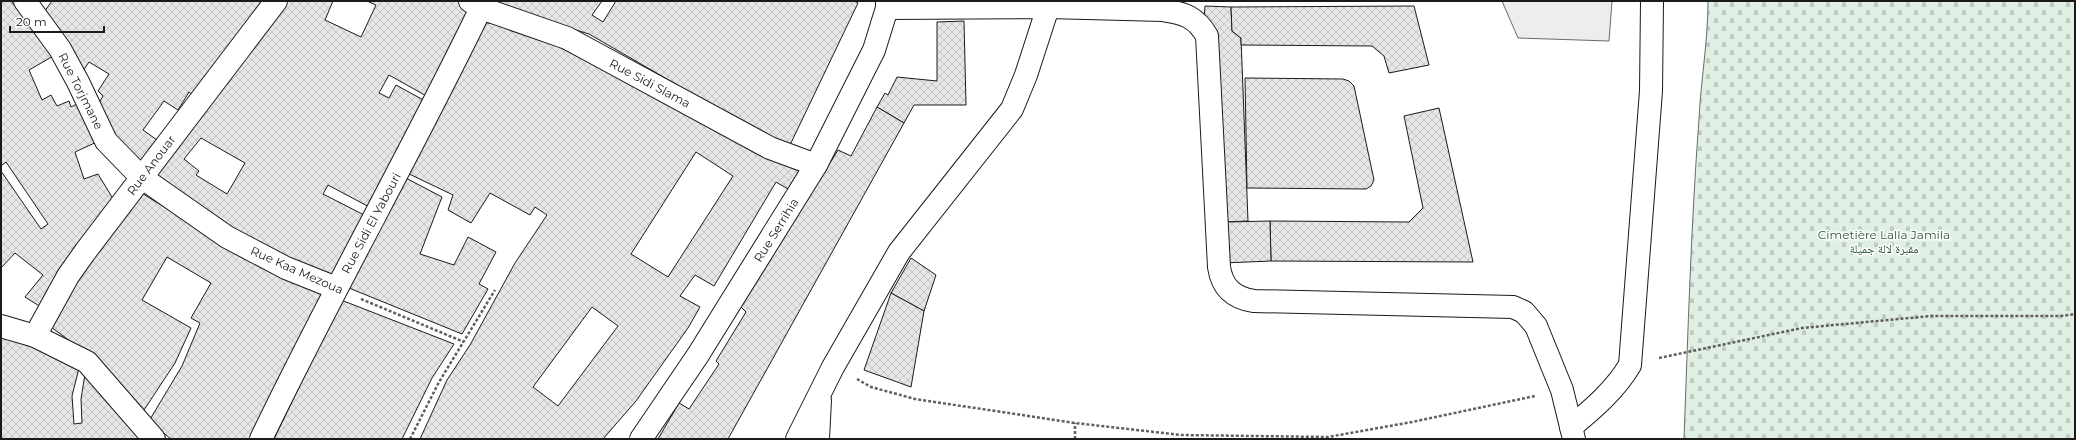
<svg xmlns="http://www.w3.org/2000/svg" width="2076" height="440" viewBox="0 0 2076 440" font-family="Montserrat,'Noto Naskh Arabic',sans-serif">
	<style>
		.cemetery { fill: url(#cemetery-stones); stroke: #6a6a6a }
		.parking { fill: #ededed; stroke: #6a6a6a }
		.building { fill: url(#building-cross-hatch); stroke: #1a1a1a; fill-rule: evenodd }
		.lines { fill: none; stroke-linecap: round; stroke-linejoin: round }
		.minor-casing { stroke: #1a1a1a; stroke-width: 24 }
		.path { stroke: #5f5f5f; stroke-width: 2.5; stroke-dasharray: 3 2; stroke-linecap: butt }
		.minor { stroke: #fff; stroke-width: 22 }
		.labels { text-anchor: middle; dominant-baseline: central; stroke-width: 3; stroke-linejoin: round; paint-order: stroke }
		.street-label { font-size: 12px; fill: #1a1a1a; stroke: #fff }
		.park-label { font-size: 12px; fill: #2b5a34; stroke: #fff }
	</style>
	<defs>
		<pattern id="cemetery-stones" width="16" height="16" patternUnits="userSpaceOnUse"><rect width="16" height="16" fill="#e0efe3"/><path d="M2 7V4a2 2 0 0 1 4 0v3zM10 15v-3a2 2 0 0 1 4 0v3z" fill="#c0ccc2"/></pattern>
		<pattern id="building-cross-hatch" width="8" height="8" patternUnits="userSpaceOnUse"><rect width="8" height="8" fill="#e6e6e6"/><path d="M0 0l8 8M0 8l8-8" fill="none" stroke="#c5c5c5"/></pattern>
	</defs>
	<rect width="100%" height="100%" fill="#fff"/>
	<path class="cemetery" d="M1708,1H2075V439H1684C1688,332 1691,225 1699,119C1701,79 1708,41 1708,1Z"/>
	<polygon class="parking" points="1502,1 1612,1 1609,41 1518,38"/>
	<g class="building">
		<polygon points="1,1 11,1 55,55 29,70 42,100 51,95 57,106 69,101 71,107 83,101 99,141 75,152 84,179 98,174 115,202 41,307 25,297 43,275 15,253 1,268 1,171 41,229 48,224 6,162 1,166"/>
		<polygon points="52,1 270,1 195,97 189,92 178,110 164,101 143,130 157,140 141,162 104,126 98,105 103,96 98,91 109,74 89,62 83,71 41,16"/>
		<path d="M287,1H333L325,20L361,37L376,5L367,1H458L473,10L430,98L389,75L379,93L389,98L396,85L427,102L373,209L328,185L323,194L368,217L332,283L230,233L152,177L229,81ZM201,138L245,163L227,194L196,175L199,171L184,159Z"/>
		<polygon points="489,1 602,1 592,15 603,22 616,1 854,1 858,3 790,145 769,138 589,34 497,6"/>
		<polygon points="1205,6 1231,7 1232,31 1241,38 1248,221 1226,222 1204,20"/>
		<polygon points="1414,6 1429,65 1389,73 1384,56 1372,46 1241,45 1241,38 1232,31 1231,7"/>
		<polygon points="964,21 966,105 914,105 904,123 877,107 885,93 888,95 897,77 937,81 937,22"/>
		<path d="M482,22L525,29L779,162L799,171L788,189L776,182L714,286L695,275L680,296L700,307L688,328L636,401L603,439H420L447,380L470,345L515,263L547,215L535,207L530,215L490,193L471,223L448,210L453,195L405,172ZM696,152L733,176L668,277L631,254ZM592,307L618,326L558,406L533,387Z"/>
		<polygon points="1245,78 1343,79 1349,81 1354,86 1374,180 1371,186 1366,189 1247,188"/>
		<polygon points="877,107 904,123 728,439 658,439 679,403 689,409 719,364 716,361 746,312 741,307 838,150 851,156"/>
		<polygon points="1439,108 1473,262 1271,261 1270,221 1409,222 1423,208 1404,116"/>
		<polygon points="402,176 442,197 420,254 454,265 468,237 496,252 479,284 488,289 462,334 344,286"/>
		<polygon points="140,192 229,247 325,293 252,439 171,439 149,421 182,366 200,323 191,318 211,283 167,257 142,300 191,328 175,363 142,413 108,369 51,327 74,279"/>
		<polygon points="1270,221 1271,261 1223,263 1226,222"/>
		<polygon points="911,258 936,275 924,311 891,293"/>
		<polygon points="891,293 924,311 911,387 864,370"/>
		<polygon points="341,300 454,344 432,378 402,439 274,439"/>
		<polygon points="1,331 80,364 72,396 74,424 82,423 81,399 85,374 143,439 1,439"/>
	</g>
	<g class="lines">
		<defs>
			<g id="minor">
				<polyline points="25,1 60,49 78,82 106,141 141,177 227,237 286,268 336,288"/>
				<polyline points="470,1 481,8 567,38 770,148 816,165"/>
				<path d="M887,8L1048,7L1163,10C1184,13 1196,17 1207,36L1219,267C1222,287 1233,298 1254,301L1513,307L1524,312L1536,326L1562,390L1574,439"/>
				<polyline points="1,326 35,336 87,362 154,439"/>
				<polyline points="35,336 68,276 85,252 276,1"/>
				<path d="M1571,427C1594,408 1615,390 1630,365L1651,91L1652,1"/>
				<path d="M261,439C331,293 411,153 481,8"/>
				<polyline points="641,439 698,355 816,165 874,50 887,8 887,1"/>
				<polyline points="797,439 833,367 899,252 1012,109 1026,75 1050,1"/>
				<polyline points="818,439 820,400"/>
			</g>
		</defs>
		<use href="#minor" class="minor-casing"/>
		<g class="path">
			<polyline points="361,299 464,342"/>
			<polyline points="1659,358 1802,328 1931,316 2061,316 2075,314"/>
			<polyline points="857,379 871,387 915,399 1075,423 1181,435 1328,437 1412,422 1535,396"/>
			<polyline points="410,439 439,382 495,290"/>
			<polyline points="1075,439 1075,423"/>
		</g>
		<use href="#minor" class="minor"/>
	</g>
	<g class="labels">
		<g class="street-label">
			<text transform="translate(650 83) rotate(28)">Rue Sidi Slama</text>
			<text transform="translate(81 91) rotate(63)">Rue Torjmane</text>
			<text transform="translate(151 165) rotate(-53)">Rue Anouar</text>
			<text transform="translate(371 223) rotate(-62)">Rue Sidi El Yabouri</text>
			<text transform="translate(776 230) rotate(-58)">Rue Serrihia</text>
			<text transform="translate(297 270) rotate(24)">Rue Kaa Mezoua</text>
		</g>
		<g class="park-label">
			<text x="1884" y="234">Cimetière Lalla Jamila<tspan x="1884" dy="14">مقبرة لالة جميلة</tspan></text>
		</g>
	</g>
	<rect width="2076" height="440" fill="none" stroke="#1a1a1a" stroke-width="4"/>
	<path d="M10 26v6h94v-6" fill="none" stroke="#1a1a1a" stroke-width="2"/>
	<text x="16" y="26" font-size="12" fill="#1a1a1a" stroke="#ffffff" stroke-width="3" paint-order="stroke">20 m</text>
</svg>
